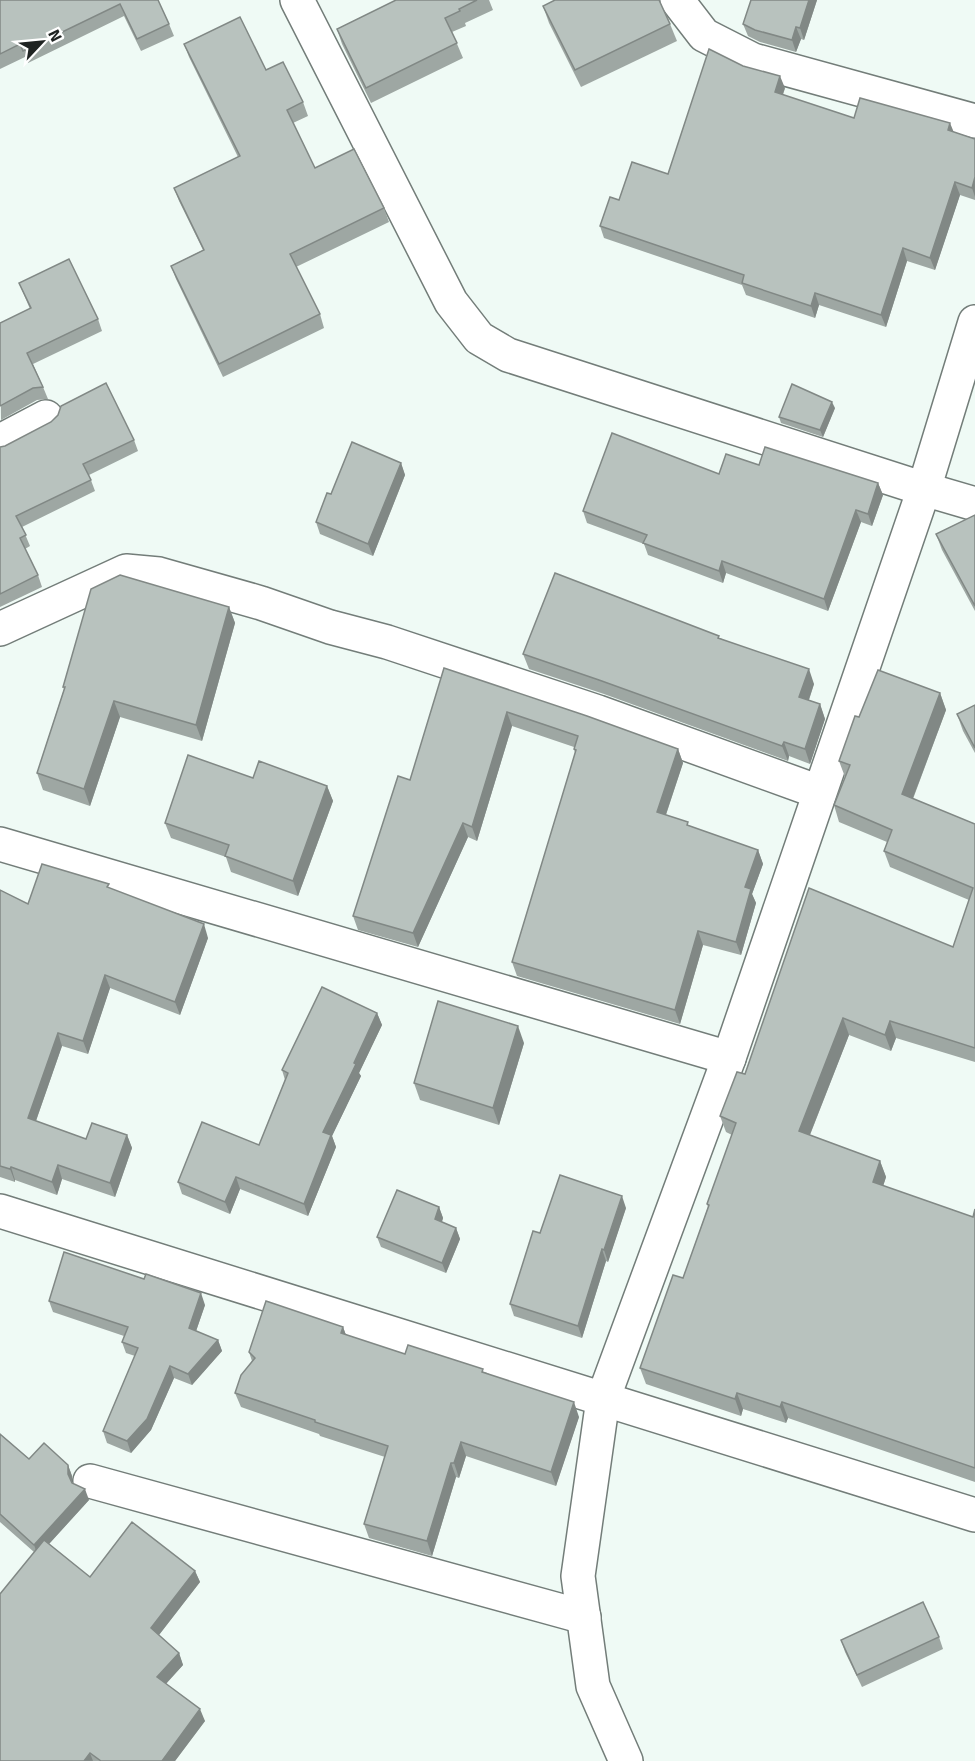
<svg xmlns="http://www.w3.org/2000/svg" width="975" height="1761" viewBox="0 0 975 1761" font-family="Signika,sans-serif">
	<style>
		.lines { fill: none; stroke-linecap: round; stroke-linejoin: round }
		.minor-casing { stroke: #737d79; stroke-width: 36 }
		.minor { stroke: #fff; stroke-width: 33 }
		.wall { fill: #9ea7a3 }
		.shaded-wall { fill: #818885 }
		.building { fill: #b8c2be; stroke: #818885; stroke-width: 1.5 }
	</style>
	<rect width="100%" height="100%" fill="#effaf5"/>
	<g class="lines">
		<defs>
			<g id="minor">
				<polyline points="297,0 451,302 479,338 508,355 924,489 975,504"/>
				<polyline points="677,0 704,35 753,60 975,121"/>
				<polyline points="0,441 46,417"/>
				<polyline points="0,629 126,571 159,574 261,603 330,627 387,642 598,712 819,792"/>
				<polyline points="0,844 729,1058"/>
				<polyline points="0,1211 975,1515"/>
				<polyline points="90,1481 584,1617"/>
				<polyline points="626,1761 593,1686 578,1576 603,1399 729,1058 924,489 975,322"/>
			</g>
		</defs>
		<use href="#minor" class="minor-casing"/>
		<use href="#minor" class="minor"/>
	</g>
	<g class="wall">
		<polygon points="0,0 158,0 169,24 174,36 141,51 124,16 28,63 25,57 0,69"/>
		<polygon points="396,0 489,0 493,10 465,23 466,26 452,32 463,58 371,103 342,44 337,29"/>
		<polygon points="751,0 817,0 804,40 801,39 796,52 760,42 748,36 743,24"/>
		<polygon points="543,6 670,24 677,41 581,87 549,23"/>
		<polygon points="184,44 266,70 303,102 308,116 293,123 315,168 384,208 389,222 296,267 320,314 324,328 223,377 176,279 171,266 203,250 179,201 174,188 238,157 189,57"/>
		<polygon points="785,88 783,95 854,118 954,132 975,139 975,200 960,195 935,270 907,261 886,327 819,305 815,318 746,295 742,285 604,238 600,226 619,200 668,174"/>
		<polygon points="19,283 98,319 102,331 33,364 43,387 48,399 37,400 1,420 0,323 30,309"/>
		<polygon points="835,408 823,437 781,423 779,417"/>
		<polygon points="134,440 138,451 89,475 95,491 22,527 30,546 25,549 38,575 42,587 0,607 0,447"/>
		<polygon points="401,463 405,475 373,556 320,534 316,522 331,494"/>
		<polygon points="759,465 878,483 883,495 872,526 861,522 828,611 726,573 723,583 648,555 644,544 587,523 583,511 719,474"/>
		<polygon points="975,515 975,611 942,550 936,534"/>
		<polygon points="229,607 235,623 202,741 120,717 90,806 43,790 37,773 64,689 63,687"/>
		<polygon points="720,638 814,684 809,700 820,704 825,719 810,764 789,756 788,761 604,694 529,669 523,654"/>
		<polygon points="444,668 678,749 683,763 666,815 689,826 758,850 763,864 752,894 756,903 741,955 703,945 680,1024 517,976 512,962 575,753 574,749 574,747 512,726 477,841 468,837 418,947 358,930 353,916 410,780"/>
		<polygon points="940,693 946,710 913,799 975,824 975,1062 896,1038 891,1051 849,1035 810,1135 880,1161 886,1177 883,1186 973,1217 975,1209 975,1482 788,1418 786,1423 743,1409 741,1416 646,1384 640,1368 683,1278 708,1207 707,1204 732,1135 726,1132 720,1116 745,1074 953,947 969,900 890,867 884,851 887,842 839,822 834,805 845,777 839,761 859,717"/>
		<polygon points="975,705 975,753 963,731 957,714"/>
		<polygon points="253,778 327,786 333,801 298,896 231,872 226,857 171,838 165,823"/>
		<polygon points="110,888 208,938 180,1015 110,988 88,1054 62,1046 36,1121 86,1139 127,1135 132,1148 115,1197 62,1179 57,1195 15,1180 15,1182 0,1177 0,890 28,904"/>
		<polygon points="377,1013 382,1025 359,1073 361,1076 332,1136 336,1147 308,1216 240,1189 230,1214 182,1194 178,1182 259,1145 285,1080 282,1070"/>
		<polygon points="524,1043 499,1125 420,1100 414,1083"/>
		<polygon points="439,1207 443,1218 442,1222 456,1228 460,1239 446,1273 381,1247 377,1237"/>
		<polygon points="626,1208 608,1262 606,1261 582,1338 514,1316 510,1304 540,1233"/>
		<polygon points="49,1301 205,1305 196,1331 218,1340 222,1351 192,1385 174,1378 151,1430 131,1453 107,1443 103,1431 135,1356 126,1353 122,1342 124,1336 53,1312"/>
		<polygon points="343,1327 346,1335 405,1354 485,1372 579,1417 556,1486 466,1456 459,1478 456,1477 432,1556 369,1538 364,1524 385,1457 320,1436 319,1434 241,1407 235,1393 252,1361 249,1352"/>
		<polygon points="0,1434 29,1459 68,1465 72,1476 72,1482 89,1500 49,1544 90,1577 195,1571 200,1582 159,1635 179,1653 183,1665 166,1684 205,1721 175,1761 0,1761 34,1552 0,1522"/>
		<polygon points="939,1637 943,1649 862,1687 845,1652 841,1640"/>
	</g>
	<g class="shaded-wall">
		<polygon points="809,0 817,0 804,40 800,28"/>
		<polygon points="796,27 801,39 796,52 792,40"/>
		<polygon points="780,76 785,88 779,104 775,92"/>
		<polygon points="950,123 955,135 948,130"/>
		<polygon points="975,177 975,197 972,188"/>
		<polygon points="955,182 960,195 935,270 930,258"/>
		<polygon points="903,248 907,261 886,327 881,315"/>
		<polygon points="815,293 819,305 815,318 811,306"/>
		<polygon points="832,402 835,408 823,437 820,430"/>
		<polygon points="401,463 405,475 373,556 368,544"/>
		<polygon points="878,483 883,495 872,526 868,514"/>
		<polygon points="856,510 861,522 828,611 824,599"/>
		<polygon points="722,561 726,573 723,583 719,571"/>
		<polygon points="229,607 235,623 202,741 196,725"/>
		<polygon points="809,669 814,684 805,711 799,697"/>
		<polygon points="940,693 946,710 908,811 902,794"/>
		<polygon points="114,701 120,717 90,806 84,789"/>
		<polygon points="820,704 825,719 810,764 805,749"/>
		<polygon points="507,712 512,726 477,841 472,827"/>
		<polygon points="784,742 789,756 788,761 782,746"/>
		<polygon points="678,749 683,763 662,826 657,812"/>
		<polygon points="327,786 333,801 298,896 293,881"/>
		<polygon points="463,823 468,837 418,947 413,933"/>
		<polygon points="758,850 763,864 752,894 756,903 741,955 736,942 745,887"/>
		<polygon points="204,924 208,938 180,1015 175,1002"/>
		<polygon points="698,931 703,945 680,1024 675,1010"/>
		<polygon points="105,975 110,988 88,1054 83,1041"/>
		<polygon points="377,1013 382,1025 359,1073 361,1076 332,1136 336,1147 308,1216 304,1204 323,1132"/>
		<polygon points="843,1018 849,1035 805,1147 799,1131"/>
		<polygon points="890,1021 896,1038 891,1051 885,1035"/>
		<polygon points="518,1026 524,1043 499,1125 493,1108"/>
		<polygon points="58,1033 62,1046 32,1132 28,1118"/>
		<polygon points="127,1135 132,1148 115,1197 110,1183"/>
		<polygon points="880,1161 886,1177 879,1199 873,1182"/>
		<polygon points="58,1165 62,1179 57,1195 52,1182"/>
		<polygon points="11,1167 15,1180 15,1182 10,1169"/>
		<polygon points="236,1177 240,1189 230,1214 225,1202"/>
		<polygon points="622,1196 626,1208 608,1262 604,1250"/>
		<polygon points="439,1207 443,1218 439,1230 435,1219"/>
		<polygon points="456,1228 460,1239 446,1273 442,1263"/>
		<polygon points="602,1249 606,1261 582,1338 578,1326"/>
		<polygon points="201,1293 205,1305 193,1340 189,1328"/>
		<polygon points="343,1327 348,1341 341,1333"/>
		<polygon points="218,1340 222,1351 192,1385 188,1374"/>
		<polygon points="170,1366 174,1378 151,1430 131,1453 127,1441"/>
		<polygon points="737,1393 743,1409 741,1416 735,1399"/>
		<polygon points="574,1402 579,1417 556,1486 551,1472"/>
		<polygon points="782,1402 788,1418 786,1423 780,1407"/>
		<polygon points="461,1442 466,1456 459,1478 454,1463"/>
		<polygon points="451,1463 456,1477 432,1556 427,1541"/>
		<polygon points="68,1465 72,1476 72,1485 68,1474"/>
		<polygon points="85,1489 89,1500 38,1556 34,1545"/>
		<polygon points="195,1571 200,1582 155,1640 151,1628"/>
		<polygon points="179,1653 183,1665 161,1689 157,1677"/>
		<polygon points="200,1709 205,1721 175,1761 162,1761"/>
		<polygon points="90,1753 93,1761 84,1761"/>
	</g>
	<g class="building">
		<polygon points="0,0 158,0 169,24 137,39 120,4 23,51 20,44 0,54"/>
		<polygon points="396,0 477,0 459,9 460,11 445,18 457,43 366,88 337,29"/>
		<polygon points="555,0 659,0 670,24 575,70 543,6"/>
		<polygon points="751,0 809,0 800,28 796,27 792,40 755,30 743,24"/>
		<polygon points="240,17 266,70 283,62 303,102 287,110 315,168 354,149 384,208 290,254 320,314 219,364 171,266 204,250 174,188 240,156 184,44"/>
		<polygon points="709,49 743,66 780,76 775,92 854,118 860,98 950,123 948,130 975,139 975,177 972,188 955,182 930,258 903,248 881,315 815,293 811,306 742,283 744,275 600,226 610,197 619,200 632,162 668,174"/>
		<polygon points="69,259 98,319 27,353 43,387 33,388 0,406 0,323 31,308 19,283"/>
		<polygon points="106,383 134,440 83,464 91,480 16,516 26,535 20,538 38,575 0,594 0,447 5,446 51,422 58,415 61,406"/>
		<polygon points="792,384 832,402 820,430 779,417"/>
		<polygon points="612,433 719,474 726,454 759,465 765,447 878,483 868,514 856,510 824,599 722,561 719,571 643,543 647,535 583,511"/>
		<polygon points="352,442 401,463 368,544 316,522 327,493 331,494"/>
		<polygon points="975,515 975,606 936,534"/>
		<polygon points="555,573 719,636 718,638 809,669 799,697 820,704 805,749 784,742 782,746 599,680 523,654"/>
		<polygon points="120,575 229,607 196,725 114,701 84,789 37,773 65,687 63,687 91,589"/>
		<polygon points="444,668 587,716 678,749 657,812 688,822 687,825 758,850 745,887 751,889 736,942 698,931 675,1010 512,962 576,750 574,749 578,736 507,712 472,827 463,823 413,933 353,916 398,776 410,780"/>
		<polygon points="878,670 940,693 902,794 975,824 975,1048 890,1021 885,1035 843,1018 799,1131 880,1161 873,1182 973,1217 975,1209 975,1468 782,1402 780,1407 737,1393 735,1399 640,1368 673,1275 683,1278 709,1205 707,1204 736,1123 720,1116 737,1072 745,1074 809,888 953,947 973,888 884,851 892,830 834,805 850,765 839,761 855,716 859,717"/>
		<polygon points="975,705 975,748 957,714"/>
		<polygon points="188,755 253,778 259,761 327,786 293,881 225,856 229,845 165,823"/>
		<polygon points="42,864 109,884 107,887 204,924 175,1002 105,975 83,1041 58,1033 28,1118 86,1139 92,1123 127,1135 110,1183 58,1165 52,1182 11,1167 10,1169 0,1166 0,890 28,904"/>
		<polygon points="322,987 377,1013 354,1063 356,1064 323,1132 331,1135 304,1204 236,1177 225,1202 178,1182 202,1122 259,1145 288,1073 282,1070"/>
		<polygon points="438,1001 518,1026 493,1108 414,1083"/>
		<polygon points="560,1175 622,1196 604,1250 602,1249 578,1326 510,1304 533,1231 540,1233"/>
		<polygon points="397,1190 439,1207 435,1219 456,1228 442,1263 377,1237"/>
		<polygon points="64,1252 144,1279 146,1274 201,1293 189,1328 218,1340 188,1374 170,1366 147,1419 127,1441 103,1431 138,1348 122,1342 128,1327 49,1301"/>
		<polygon points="266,1301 343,1327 341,1333 405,1354 408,1345 483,1369 482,1372 574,1402 551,1472 461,1442 454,1463 451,1463 427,1541 364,1524 388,1446 315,1422 315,1420 235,1393 241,1375 255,1358 249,1352"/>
		<polygon points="0,1434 29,1459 44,1443 68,1465 68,1474 72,1483 85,1489 34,1545 0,1514"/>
		<polygon points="132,1522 195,1571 151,1628 179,1653 157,1677 200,1709 162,1761 101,1761 90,1753 84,1761 0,1761 0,1594 44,1540 90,1577"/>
		<polygon points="923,1602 939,1637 857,1675 841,1640"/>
	</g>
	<g transform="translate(42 42) rotate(64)" stroke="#ffffff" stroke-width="4.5" paint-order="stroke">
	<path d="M0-4.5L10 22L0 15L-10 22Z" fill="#1f2322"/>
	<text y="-9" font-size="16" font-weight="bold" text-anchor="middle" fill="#1f2322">N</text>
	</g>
</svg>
